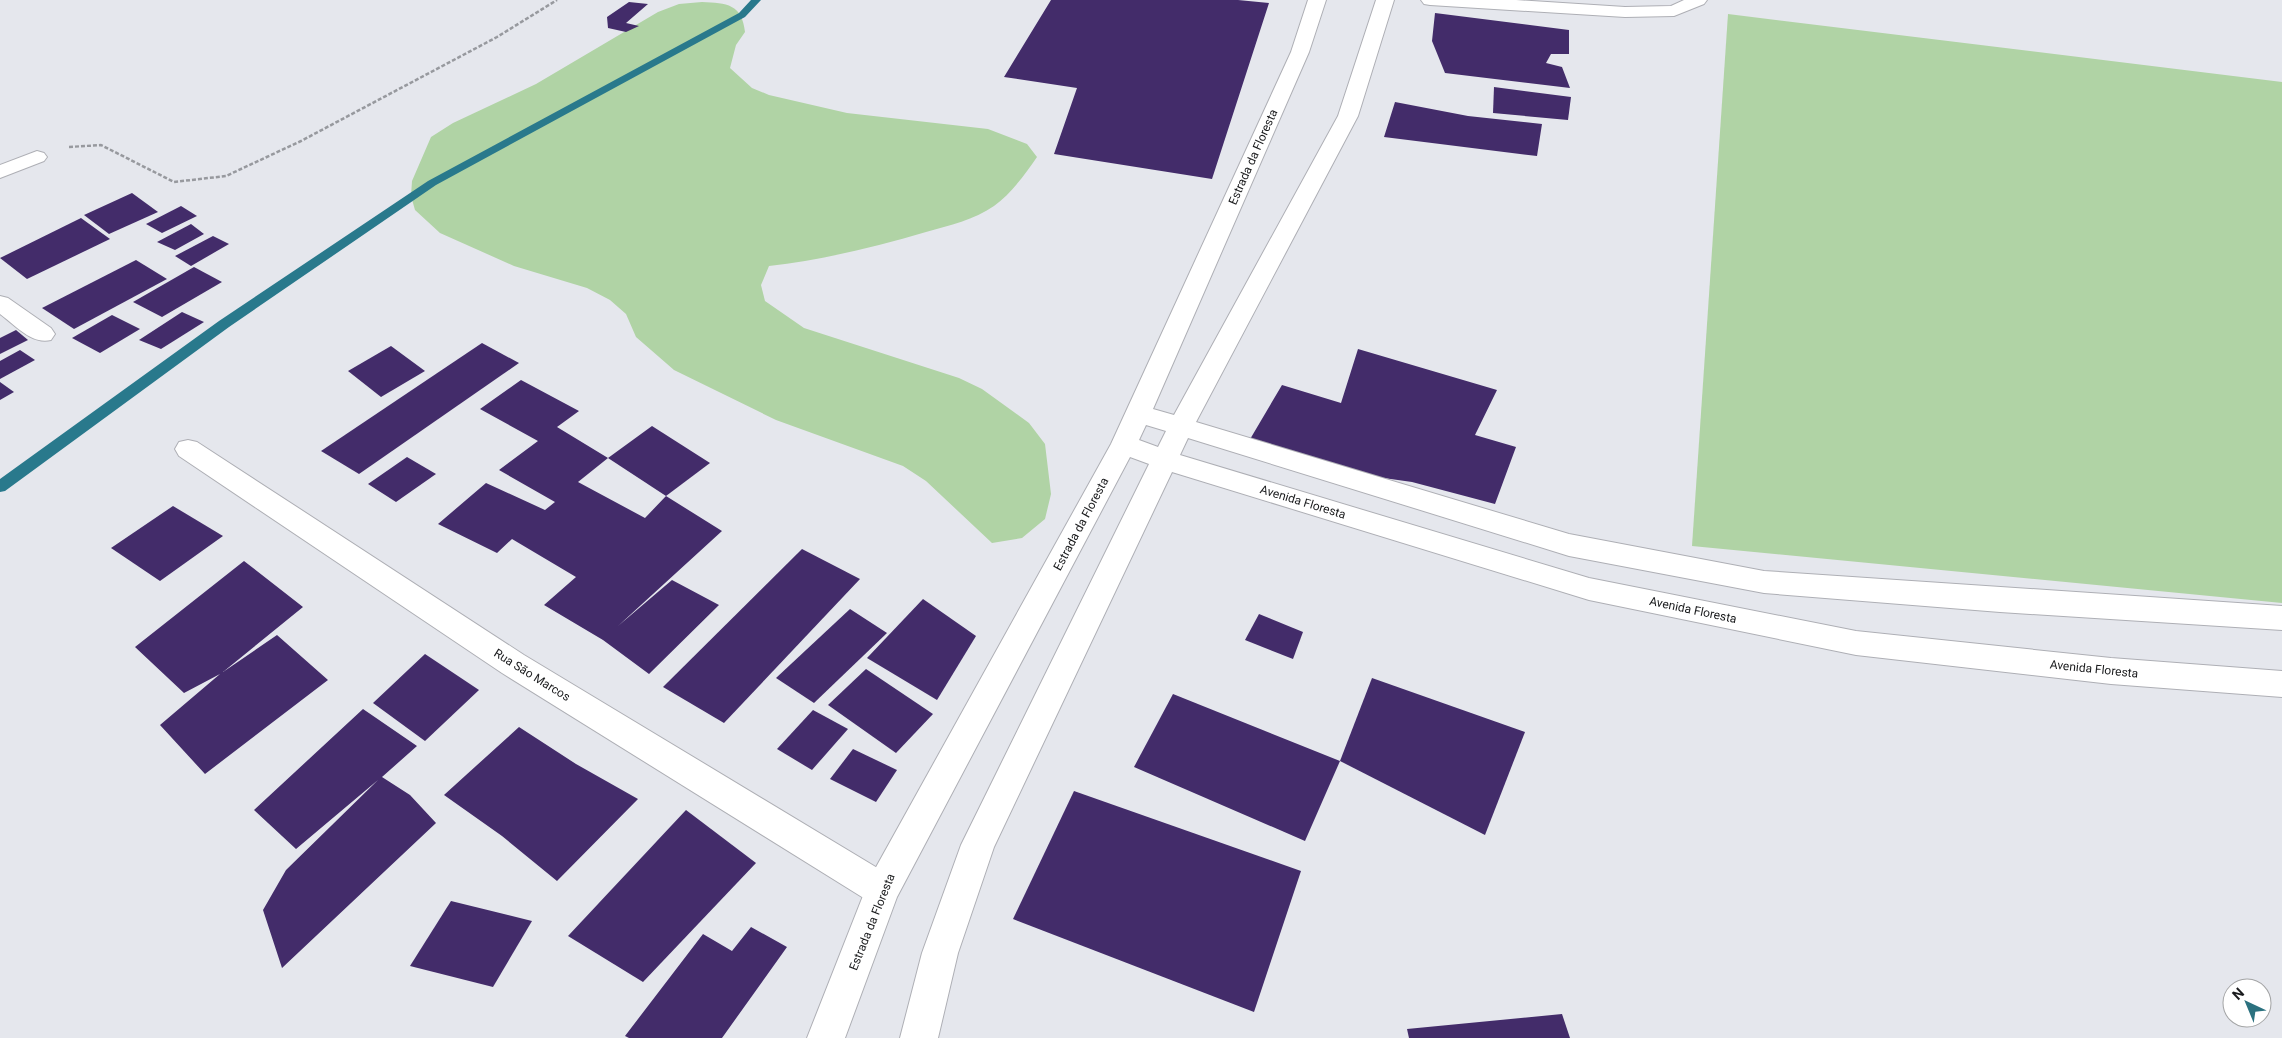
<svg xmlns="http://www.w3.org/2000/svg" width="2282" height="1038" viewBox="0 0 2282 1038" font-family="Roboto,sans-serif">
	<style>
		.green { fill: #b0d3a5 }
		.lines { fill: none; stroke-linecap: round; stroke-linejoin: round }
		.stream { fill: #29798c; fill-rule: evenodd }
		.building { fill: #432c6a }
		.street-casing { stroke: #aeafb5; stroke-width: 2 }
		.secondary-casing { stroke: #aeafb5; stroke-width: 2 }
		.path { stroke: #97999e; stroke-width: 2.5; stroke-dasharray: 4 2; stroke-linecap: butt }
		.street { fill: #fff; fill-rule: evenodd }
		.secondary { fill: #fff; fill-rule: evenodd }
		.labels { text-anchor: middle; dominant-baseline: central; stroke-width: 5; stroke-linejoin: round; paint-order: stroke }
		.street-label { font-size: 12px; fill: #1a1b1d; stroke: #fff }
	</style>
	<rect width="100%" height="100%" fill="#e5e7ed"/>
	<g class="green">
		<path d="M702,2C727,3 742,4 745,32L736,45L730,68L752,88L769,95L847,113L988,129L1027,144L1037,157C1026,173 1011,194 994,206C974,220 950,225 926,232C875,247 822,260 769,266L761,285L765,301L804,328L959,378L982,389L1029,423L1045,444L1051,494L1045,519L1022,538L992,543L926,481L903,466L776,420L674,370L636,337L626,314L610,300L587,288L514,266L440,233L415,210L411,196L412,181L431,137L453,123L536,84L658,12L679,4Z"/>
		<polygon points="1728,14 2282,82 2282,603 1692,546"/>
	</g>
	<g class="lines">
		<polygon class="stream" points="751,0 761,0 745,17 436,185 229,327 5,491 0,492 0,479 219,321 428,181 739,13"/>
	</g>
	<g class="building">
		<polygon points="1051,0 1238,0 1269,3 1212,179 1054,154 1077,88 1004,77"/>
		<polygon points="629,2 648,4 626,23 639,26 626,32 608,28 607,17"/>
		<polygon points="1435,13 1569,30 1569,54 1551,54 1546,63 1562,67 1570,88 1445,73 1432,41"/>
		<polygon points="1494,87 1571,97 1568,120 1493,113"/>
		<polygon points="1395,102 1468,116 1542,124 1537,156 1384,137"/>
		<polygon points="132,193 158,212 109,234 84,215"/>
		<polygon points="181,206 197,216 162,233 146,224"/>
		<polygon points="81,218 110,239 27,279 0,258"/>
		<polygon points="191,224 204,234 175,250 157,242"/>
		<polygon points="213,236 229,244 191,266 175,256"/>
		<polygon points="136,260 167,279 74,329 42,308"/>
		<polygon points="194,267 222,282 162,317 133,302"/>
		<polygon points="182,312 204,322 161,349 139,340"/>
		<polygon points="112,315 140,329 100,353 72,338"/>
		<polygon points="16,330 28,340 0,354 0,338"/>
		<polygon points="482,343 519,363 359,474 321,451"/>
		<polygon points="391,346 425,371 381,397 348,371"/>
		<polygon points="1358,349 1497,390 1475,435 1516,447 1495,504 1412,482 1320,469 1246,446 1282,385 1341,403"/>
		<polygon points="20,350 35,360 0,379 0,361"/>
		<polygon points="521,380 579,411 557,427 608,458 578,482 645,518 666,496 722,531 618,626 672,580 719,605 649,674 603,640 544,605 576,577 512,539 497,553 438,524 486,483 545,510 555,502 499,470 538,441 480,409"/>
		<polygon points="0,382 14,392 0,400"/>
		<polygon points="652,426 710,463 666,496 608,458"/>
		<polygon points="407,457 436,474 396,502 368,484"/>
		<polygon points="173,506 223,536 160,581 111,548"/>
		<polygon points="802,549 860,579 724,723 663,687"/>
		<polygon points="244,561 303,607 223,672 277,635 328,680 205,774 160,725 220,674 184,693 135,647"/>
		<polygon points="923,599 976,636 937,700 867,658"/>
		<polygon points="850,609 887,633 814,703 776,678"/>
		<polygon points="1259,614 1303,632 1293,659 1245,640"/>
		<polygon points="425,654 479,690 425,741 373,703"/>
		<polygon points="866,669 933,714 896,753 828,705"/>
		<polygon points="1372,678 1525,732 1485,835 1340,761"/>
		<polygon points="1173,694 1340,761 1305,841 1134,767"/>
		<polygon points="363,709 417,746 382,777 410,795 436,823 282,968 263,910 286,870 378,780 296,849 254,810"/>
		<polygon points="813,710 848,729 812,770 777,749"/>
		<polygon points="519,727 576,764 638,799 557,881 502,836 444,795"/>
		<polygon points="853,749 897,770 876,802 830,779"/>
		<polygon points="1074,791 1301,871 1254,1012 1013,919"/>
		<polygon points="686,810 756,863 643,982 568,936"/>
		<polygon points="451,901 532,921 493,987 410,966"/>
		<polygon points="751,927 787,947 722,1038 629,1038 625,1036 703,934 732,951"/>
		<polygon points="1562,1014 1570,1038 1409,1038 1407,1029"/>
	</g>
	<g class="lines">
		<defs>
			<g id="street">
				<polygon points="1421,0 1516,0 1625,7 1671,6 1684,0 1707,0 1704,4 1674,16 1625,17 1430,5 1424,4"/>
				<polygon points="37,151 44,153 47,157 44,161 0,178 0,165"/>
				<path d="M0,296L8,298L51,328L55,334L51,340C32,345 15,325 0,314Z"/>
				<polygon points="188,440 197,442 524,655 894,878 899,890 894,902 882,906 870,902 502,673 179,456 175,449 179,442"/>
			</g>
			<path id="secondary" d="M1308,0H1326L1309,52L1153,409L1174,415L1338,116L1376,0H1394L1358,116L1196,422L1569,534L1764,571L2282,606V630L2000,612L1764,593L1569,556L1188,438L1180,455L1589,578L1856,631L2111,658L2282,671V697L2111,684L1856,655L1589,600L1172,472L994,847L958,953L938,1038H900L922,953L961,845L1149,464L1130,457L897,897L845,1038H807L870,878L1111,444L1291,52ZM1146,425L1166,431L1158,447L1139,440Z"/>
		</defs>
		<use href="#street" class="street-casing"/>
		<use href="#secondary" class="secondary-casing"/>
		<polyline class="path" points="69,147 101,145 174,182 226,176 301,141 497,37 557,0"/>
		<use href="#street" class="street"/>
		<use href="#secondary" class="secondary"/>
	</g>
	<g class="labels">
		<g class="street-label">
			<text transform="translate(1253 157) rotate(-66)">Estrada da Floresta</text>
			<text transform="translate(1303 502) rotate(17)">Avenida Floresta</text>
			<text transform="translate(1081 524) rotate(-62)">Estrada da Floresta</text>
			<text transform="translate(1693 610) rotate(12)">Avenida Floresta</text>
			<text transform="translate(2094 669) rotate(6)">Avenida Floresta</text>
			<text transform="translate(532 675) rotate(32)">Rua São Marcos</text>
			<text transform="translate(872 922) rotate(-68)">Estrada da Floresta</text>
		</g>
	</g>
	<g transform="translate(2247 1003) rotate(316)"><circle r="24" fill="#ffffff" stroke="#a3a4a5"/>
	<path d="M0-4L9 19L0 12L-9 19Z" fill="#2b717f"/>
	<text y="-8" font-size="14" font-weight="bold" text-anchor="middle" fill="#1a1b1d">N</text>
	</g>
</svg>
